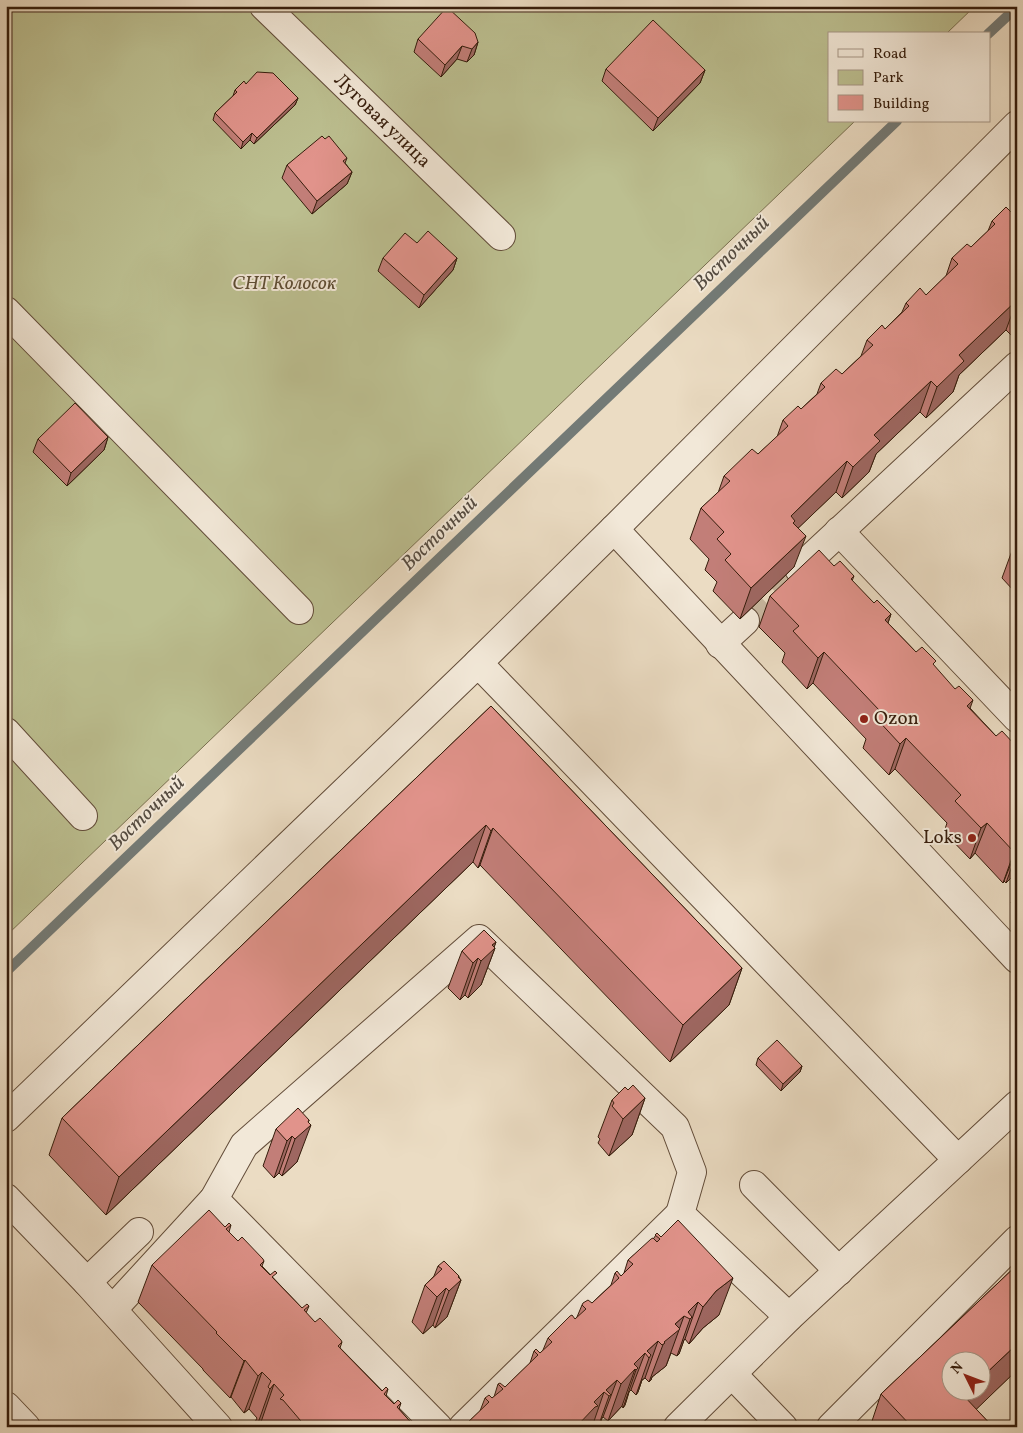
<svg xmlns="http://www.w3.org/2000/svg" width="1023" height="1433" viewBox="0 0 1023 1433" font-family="Vollkorn,serif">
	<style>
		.green { fill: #bcbf90; stroke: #786e4e }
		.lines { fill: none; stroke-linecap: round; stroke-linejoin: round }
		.stream { stroke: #737a76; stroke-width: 10 }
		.minor-tunnel { stroke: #c7b69e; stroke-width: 28; stroke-dasharray: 28 14; stroke-linecap: butt }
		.minor-casing { stroke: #624c39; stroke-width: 30 }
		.minor { stroke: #f2e8d8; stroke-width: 28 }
		.wall { fill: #c27e78; stroke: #351c0b }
		.shaded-wall { fill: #9e6761; stroke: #351c0b }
		.building { fill: #e1938b; stroke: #351c0b }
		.poi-dot { fill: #8f2418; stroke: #f2e8d8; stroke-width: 2 }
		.labels { text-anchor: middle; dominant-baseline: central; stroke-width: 4; stroke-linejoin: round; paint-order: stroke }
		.street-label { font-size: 19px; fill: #351c0b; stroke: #f2e8d8 }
		.park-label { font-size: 19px; font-style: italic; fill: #5e4d33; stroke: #f2e8d8 }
		.poi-label { font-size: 19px; fill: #351c0b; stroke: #f2e8d8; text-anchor: start }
		.water-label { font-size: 20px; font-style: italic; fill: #544b41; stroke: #f2e8d8 }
	</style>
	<rect width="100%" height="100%" fill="#ebdcc3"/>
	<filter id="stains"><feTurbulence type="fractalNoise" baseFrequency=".004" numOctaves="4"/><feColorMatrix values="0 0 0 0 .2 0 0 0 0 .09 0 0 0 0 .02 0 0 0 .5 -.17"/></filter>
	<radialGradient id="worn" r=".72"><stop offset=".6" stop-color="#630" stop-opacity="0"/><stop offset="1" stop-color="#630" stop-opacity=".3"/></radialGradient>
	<polygon class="green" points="6,6 975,6 946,34 829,34 829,121 855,121 6,936"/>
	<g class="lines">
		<g class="stream">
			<polyline points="988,34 1017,7"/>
			<polyline points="6,972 897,121"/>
		</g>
		<polyline class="minor-tunnel" points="745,621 796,572"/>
		<defs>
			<g id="minor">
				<polyline points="264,6 501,236"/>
				<polyline points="6,311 299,610"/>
				<polyline points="614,529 1017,959"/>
				<polyline points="839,531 1017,718"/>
				<polyline points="799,569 1017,366"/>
				<polyline points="720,644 745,621"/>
				<polyline points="478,663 614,529 1017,125"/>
				<polyline points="6,732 83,816"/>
				<polyline points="6,1118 478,663 958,1160"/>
				<polyline points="754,1185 839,1271"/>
				<polyline points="6,1198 87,1282 218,1427"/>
				<polyline points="214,1199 438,1427"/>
				<polyline points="87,1282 139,1232"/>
				<polyline points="113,1309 214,1199 244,1145 479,939 675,1127 692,1172 680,1214 789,1317"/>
				<polyline points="732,1374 783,1427"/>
				<polyline points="6,1406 26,1427"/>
				<polyline points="463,1427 680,1214"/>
				<polyline points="678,1427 789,1317 1017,1105"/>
				<polyline points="831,1427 1017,1240"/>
			</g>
		</defs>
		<use href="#minor" class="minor-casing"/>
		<use href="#minor" class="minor"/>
	</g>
	<g class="wall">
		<polygon points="418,39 478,42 474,55 467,62 457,59 441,77 414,52"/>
		<polygon points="606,69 705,70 700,83 653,131 602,81"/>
		<polygon points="246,84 298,98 295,105 254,144 250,140 241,149 213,120 215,113 233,96 235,90"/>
		<polygon points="325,139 347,158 345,163 352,172 347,184 312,214 282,178 287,165"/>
		<polygon points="1017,208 1017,332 1012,336 1006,330 959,375 953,392 926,418 920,412 876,454 869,472 842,498 836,492 798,528 794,567 740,619 713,591 717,582 705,570 709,559 690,539 701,508 718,493 724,476 758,454 777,437 783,420 801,409 817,394 821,383 842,374 861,356 867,340 885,329 902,312 906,303 926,295 946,276 952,258 971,247 988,231 992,221 1012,213"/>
		<polygon points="417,243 457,258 453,270 419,308 378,271 383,258"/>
		<polygon points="108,437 104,450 67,486 33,452 38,439"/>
		<polygon points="1017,544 1017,588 1014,591 1002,578 1013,548"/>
		<polygon points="834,566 854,576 852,581 874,603 891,614 888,623 916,652 934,666 970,708 996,736 1017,753 1017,872 1006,883 1004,881 1003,883 975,853 970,859 944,832 947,823 895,769 889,775 863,748 866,739 813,683 807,689 782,662 785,653 759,627 770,596"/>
		<polygon points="491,706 742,968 729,1005 670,1062 480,865 478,868 473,862 106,1215 49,1155 62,1118"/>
		<polygon points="1017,888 1017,908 1011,903"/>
		<polygon points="496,942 494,947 495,948 481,985 468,998 465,995 460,1000 448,988 462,951"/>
		<polygon points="758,1058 802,1066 800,1072 781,1091 756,1065"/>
		<polygon points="628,1090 645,1098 632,1135 609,1156 598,1143 600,1139 598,1137 612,1100"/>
		<polygon points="309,1120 297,1162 282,1176 279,1173 274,1178 263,1166 276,1129"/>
		<polygon points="231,1225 229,1232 238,1241 264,1261 262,1266 302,1308 309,1306 306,1313 315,1322 342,1342 340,1348 382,1391 388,1389 386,1396 394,1404 401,1403 399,1409 415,1427 266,1427 261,1422 257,1426 254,1424 257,1418 249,1409 244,1413 231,1397 230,1398 203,1370 203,1369 138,1302 152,1265 225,1227"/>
		<polygon points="657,1233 719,1315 703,1328 689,1344 685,1339 684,1340 679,1354 677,1356 671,1353 666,1366 652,1377 651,1380 649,1382 645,1378 642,1380 638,1392 636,1395 631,1390 629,1392 625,1405 623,1408 622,1406 608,1421 603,1417 602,1418 599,1427 463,1427 480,1411 485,1398 492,1398 494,1397 498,1384 505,1387 530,1363 534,1351 540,1353 543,1350 548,1338 575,1319 577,1317 582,1305 592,1303 611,1285 615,1273 621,1276 624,1273 628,1260 654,1238"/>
		<polygon points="1017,1265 1017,1370 976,1409 993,1427 870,1427 881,1394"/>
		<polygon points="438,1266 459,1277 461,1280 447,1317 435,1328 433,1325 423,1334 412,1322 425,1285 434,1276"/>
	</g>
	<g class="shaded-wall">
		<polygon points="478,42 474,55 467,62 472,49"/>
		<polygon points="462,46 457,59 441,77 445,65"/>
		<polygon points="705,70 700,83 653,131 658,118"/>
		<polygon points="298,98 295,105 254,144 257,138"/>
		<polygon points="252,133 250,140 241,149 243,142"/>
		<polygon points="352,172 347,184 312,214 317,201"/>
		<polygon points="457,258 453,270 419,308 424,295"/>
		<polygon points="1017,300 1006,330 959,375 953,392 926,418 937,387 959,355"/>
		<polygon points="1017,324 1017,332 1012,336"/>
		<polygon points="931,381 920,412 876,454 869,472 842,498 853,467 874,435"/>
		<polygon points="108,437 104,450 67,486 71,473"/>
		<polygon points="847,461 836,492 789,537 791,516"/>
		<polygon points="806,536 794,567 740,619 751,588"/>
		<polygon points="891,614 880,645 885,620"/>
		<polygon points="824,652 813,683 807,689 818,658"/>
		<polygon points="973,700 962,731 967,706"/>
		<polygon points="906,738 895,769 889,775 900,744"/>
		<polygon points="987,823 975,853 970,859 981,828"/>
		<polygon points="486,825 473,862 106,1215 119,1177"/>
		<polygon points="493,828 480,865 478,868 491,831"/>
		<polygon points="1016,851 1004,881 1003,883 1014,852"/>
		<polygon points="1017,852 1017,872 1006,883"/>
		<polygon points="496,942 493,950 495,948 481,985 468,998 481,961 492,945"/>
		<polygon points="478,958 465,995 460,1000 473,963"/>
		<polygon points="742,968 729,1005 670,1062 683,1025"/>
		<polygon points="802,1066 800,1072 781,1091 783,1084"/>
		<polygon points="645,1098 632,1135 609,1156 623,1119"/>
		<polygon points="309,1120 306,1129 311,1125 297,1162 282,1176 295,1139"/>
		<polygon points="292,1136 279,1173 274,1178 287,1141"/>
		<polygon points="459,1276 456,1284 461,1280 447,1317 435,1328 449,1291"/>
		<polygon points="733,1278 719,1315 703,1328 689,1344 703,1307 716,1291"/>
		<polygon points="446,1288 433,1325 423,1334 437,1297"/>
		<polygon points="698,1302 685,1339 684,1340 679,1354 677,1356 690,1319 688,1312"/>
		<polygon points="684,1316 666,1366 652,1377 651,1380 649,1382 664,1342 675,1324"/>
		<polygon points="658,1341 645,1378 642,1380 638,1392 636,1395 649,1358 647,1351"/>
		<polygon points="1017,1344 1017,1370 958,1427 963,1395 968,1390 980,1390 980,1379"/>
		<polygon points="645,1353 631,1390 629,1392 625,1405 623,1408 636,1370 635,1369 622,1406 608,1421 621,1384 634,1364"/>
		<polygon points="245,1360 231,1397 230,1398 244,1361"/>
		<polygon points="262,1372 249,1409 244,1413 258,1376"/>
		<polygon points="617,1380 603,1417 602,1418 599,1427 598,1427 609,1396 606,1390"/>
		<polygon points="274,1384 261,1422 257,1426 270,1389"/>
		<polygon points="604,1392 592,1427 576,1427 594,1402"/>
	</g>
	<g class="building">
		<polygon points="447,7 475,33 478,42 472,49 462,46 445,65 418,39"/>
		<polygon points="653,20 705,70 658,118 606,69"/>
		<polygon points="257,72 273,73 298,98 257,138 252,133 243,142 215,113 237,92 235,90 244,81 246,84"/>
		<polygon points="322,136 325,139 329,136 347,158 343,161 352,172 317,201 287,165"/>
		<polygon points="1006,207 1012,213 1017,208 1017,300 959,355 964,361 937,387 931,381 874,435 880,441 853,467 847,461 791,516 795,521 793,523 806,536 751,588 725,560 731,554 717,539 724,532 701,508 730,481 724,476 752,449 758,454 788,426 783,420 798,406 801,409 825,387 821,383 836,369 842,374 873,345 867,340 882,325 885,329 909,306 906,303 920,288 926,295 958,264 952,258 967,244 971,247 995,224 992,221"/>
		<polygon points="428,231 457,258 424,295 383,258 405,233 417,243"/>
		<polygon points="75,403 108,437 71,473 38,439"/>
		<polygon points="1017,544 1017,551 1013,548"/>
		<polygon points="819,550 834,566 840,561 854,576 851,579 874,603 877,600 891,614 885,620 916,652 922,647 936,661 933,664 955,689 959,686 973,700 967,706 996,736 1002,731 1016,746 1013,749 1017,753 1017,852 1016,851 1014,852 987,823 981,828 955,801 961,795 906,738 900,744 875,717 880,711 824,652 818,658 793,631 799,626 770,596"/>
		<polygon points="491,706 742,968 683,1025 493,828 491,831 486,825 119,1177 62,1118"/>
		<polygon points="484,930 496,942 492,945 495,948 481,961 478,958 473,963 462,951"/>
		<polygon points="777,1040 802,1066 783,1084 758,1058"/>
		<polygon points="633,1085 645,1098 623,1119 612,1106 614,1103 612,1100 625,1087 628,1090"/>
		<polygon points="298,1108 309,1120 308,1122 311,1125 295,1139 292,1136 287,1141 276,1129"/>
		<polygon points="209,1210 225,1227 229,1223 231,1225 226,1229 238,1241 242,1237 263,1259 264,1261 260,1265 270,1275 275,1271 277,1273 272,1277 302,1308 307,1304 309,1306 304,1310 315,1322 320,1318 341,1340 342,1342 338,1346 382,1391 386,1387 388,1389 384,1394 394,1404 398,1400 401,1403 397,1407 415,1427 306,1427 283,1400 280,1399 284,1395 274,1384 270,1389 268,1387 271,1381 262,1372 258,1376 245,1360 244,1361 216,1333 217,1332 152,1265"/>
		<polygon points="678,1220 733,1278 716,1291 703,1307 698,1302 688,1312 692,1317 690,1319 684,1316 675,1324 680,1329 664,1342 665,1343 662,1345 658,1341 647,1351 651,1355 649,1358 645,1353 634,1364 638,1368 636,1370 635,1369 621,1384 617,1380 606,1390 611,1395 609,1396 604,1392 594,1402 598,1406 595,1407 576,1427 463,1427 489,1402 485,1398 489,1395 492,1398 503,1389 498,1384 500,1383 505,1387 538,1355 534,1351 536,1349 540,1353 552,1342 548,1338 570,1316 572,1315 575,1319 586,1309 582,1305 583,1303 588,1300 592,1303 619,1278 615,1273 617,1271 621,1276 633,1264 628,1260 651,1239 653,1238 657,1242 660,1239 655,1235 657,1233 661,1237"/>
		<polygon points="444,1261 459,1276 458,1277 461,1280 449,1291 446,1288 437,1297 425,1285 442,1269 438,1266"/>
		<polygon points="1017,1265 1017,1344 980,1379 980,1360 950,1360 950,1390 968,1390 963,1395 993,1427 912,1427 881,1394"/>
	</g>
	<g class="poi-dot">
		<circle cx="864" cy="719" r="5"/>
		<circle cx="972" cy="838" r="5"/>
	</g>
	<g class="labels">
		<g class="street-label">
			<text transform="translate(382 121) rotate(44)">Луговая улица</text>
		</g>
		<g class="park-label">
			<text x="284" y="284">СНТ Колосок</text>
		</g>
		<g class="poi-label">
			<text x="874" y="719">Ozon</text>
			<text x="962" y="838" text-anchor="end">Loks</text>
		</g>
		<g class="water-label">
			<text transform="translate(732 254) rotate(-44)">Восточный</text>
			<text transform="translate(440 534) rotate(-44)">Восточный</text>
			<text transform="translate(147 814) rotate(-44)">Восточный</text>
		</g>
	</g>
	<rect width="1023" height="1433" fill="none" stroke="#ebdcc3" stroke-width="25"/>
	<rect x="8" y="8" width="1008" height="1418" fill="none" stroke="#351c0b" stroke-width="2.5"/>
	<rect x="12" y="12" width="998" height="1408" fill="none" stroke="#351c0b"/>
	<rect x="828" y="32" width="162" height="90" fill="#f2e8d8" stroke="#a69686"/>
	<rect x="838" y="49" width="25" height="8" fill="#f2e8d8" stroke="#a69686"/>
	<text x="873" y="58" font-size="15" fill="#351c0b">Road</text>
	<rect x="838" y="70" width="25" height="15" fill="#bcbf90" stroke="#a69686"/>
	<text x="873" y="82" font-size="15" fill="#351c0b">Park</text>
	<rect x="838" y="95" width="25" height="15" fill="#e1938b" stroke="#a69686"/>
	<text x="873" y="108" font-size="15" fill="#351c0b">Building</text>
	<g transform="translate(966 1376) rotate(312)"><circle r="24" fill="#f2e8d8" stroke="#a69686"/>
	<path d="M0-4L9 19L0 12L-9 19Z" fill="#8f2418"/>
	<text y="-8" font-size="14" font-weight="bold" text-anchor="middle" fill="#351c0b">N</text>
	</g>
	<rect width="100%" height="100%" filter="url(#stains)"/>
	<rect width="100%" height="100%" fill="url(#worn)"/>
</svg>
